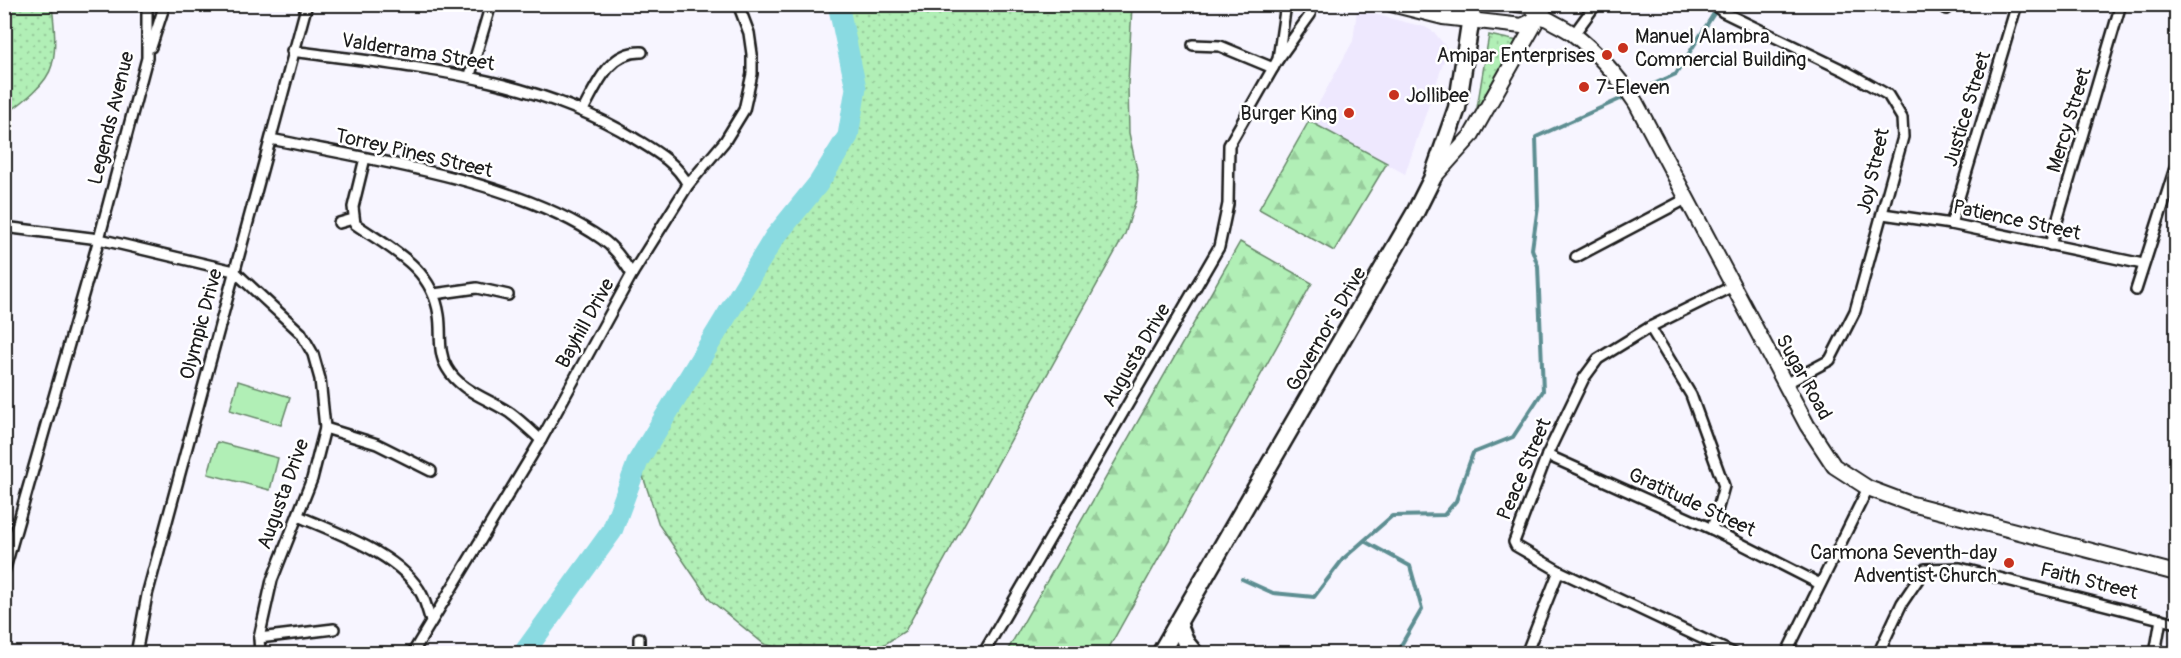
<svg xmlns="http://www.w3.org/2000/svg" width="2181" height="658" viewBox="0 0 2181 658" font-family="Pangolin,sans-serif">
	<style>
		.built { fill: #eee8fe }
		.grass { fill: url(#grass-dots); stroke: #668669; stroke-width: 1.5 }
		.forest { fill: url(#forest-firs); stroke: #668669; stroke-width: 1.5 }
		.pitch { fill: #b1efb6; stroke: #668669; stroke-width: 1.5 }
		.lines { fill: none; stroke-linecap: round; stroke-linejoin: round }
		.stream { stroke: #5d8e92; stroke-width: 4 }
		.river { stroke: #89dae1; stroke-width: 21 }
		.street-casing { stroke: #1c1c1c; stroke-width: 14 }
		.secondary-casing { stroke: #1c1c1c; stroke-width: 18 }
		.highway-casing { stroke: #1c1c1c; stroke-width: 21 }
		.street { stroke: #fff; stroke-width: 9 }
		.secondary { stroke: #fff; stroke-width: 14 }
		.highway { stroke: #fff; stroke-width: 16 }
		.poi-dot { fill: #c8321e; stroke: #fff; stroke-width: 2 }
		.labels { text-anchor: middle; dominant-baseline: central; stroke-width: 5; stroke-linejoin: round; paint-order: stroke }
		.poi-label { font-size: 20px; fill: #1c1c1c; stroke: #fff; text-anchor: start }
		.street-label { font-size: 20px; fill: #1c1c1c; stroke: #fff }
	</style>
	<defs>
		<pattern id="grass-dots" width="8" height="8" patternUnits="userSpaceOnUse" patternTransform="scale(1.5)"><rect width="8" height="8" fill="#b1efb6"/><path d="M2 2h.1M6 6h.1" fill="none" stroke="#98cc9c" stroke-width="1.8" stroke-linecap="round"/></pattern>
		<pattern id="forest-firs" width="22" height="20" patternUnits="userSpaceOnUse" patternTransform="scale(1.5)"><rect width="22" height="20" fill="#b1efb6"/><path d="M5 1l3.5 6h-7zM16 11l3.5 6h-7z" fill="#98cc9c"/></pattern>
	</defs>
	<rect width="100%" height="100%" fill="#f7f5ff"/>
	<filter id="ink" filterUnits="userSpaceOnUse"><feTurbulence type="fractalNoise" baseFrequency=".0167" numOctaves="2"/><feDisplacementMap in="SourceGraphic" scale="12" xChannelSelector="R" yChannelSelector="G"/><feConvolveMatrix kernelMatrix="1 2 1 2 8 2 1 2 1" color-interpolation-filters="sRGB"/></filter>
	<g filter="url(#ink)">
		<polygon class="built" points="1357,10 1425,27 1434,32 1446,47 1445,58 1405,174 1309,121 1353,41"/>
		<g class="grass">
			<path d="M5,4L52,5C54,23 57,48 52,65C47,85 20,104 5,115Z"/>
			<polygon points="838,5 1132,5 1128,85 1129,133 1138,175 1136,200 1125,234 905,631 871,653 798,653 764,644 710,600 659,525 638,461 774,238 818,184 848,136 856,88"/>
			<polygon points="1489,35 1518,41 1476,114"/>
		</g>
		<g class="forest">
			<polygon points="1309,121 1387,163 1334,251 1259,209"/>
			<polygon points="1240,242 1312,283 1106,653 1006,653"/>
		</g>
		<g class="pitch">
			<polygon points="238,381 290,397 281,425 230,410"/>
			<polygon points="217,442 278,458 270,490 208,474"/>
		</g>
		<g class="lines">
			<g class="stream">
				<polyline points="1634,93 1676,74 1718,7"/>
				<polyline points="1364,541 1410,566 1422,609 1396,654"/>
				<polyline points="1242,579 1273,593 1314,597 1343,559 1392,516 1444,515 1456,501 1473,453 1513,437 1543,391 1538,266 1532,249 1538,206 1536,137 1627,96"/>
			</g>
			<polyline class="river" points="523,654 612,531 638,461 774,238 818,184 848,136 856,88 838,4"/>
			<defs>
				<g id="street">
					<polyline points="1713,4 1723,12 1845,71 1888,95 1902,118 1903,137 1855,311 1830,360 1785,384"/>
					<polyline points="1937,4 1947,9 1949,4"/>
					<polyline points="1574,34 1596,4"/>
					<polyline points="1193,45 1220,46 1273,68"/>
					<polyline points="151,47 165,4"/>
					<path d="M292,51C409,67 531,75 634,138C655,151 676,162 688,185"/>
					<polyline points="1278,59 1286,4"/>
					<polyline points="470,75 491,4"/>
					<path d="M583,110C597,85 609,51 642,52"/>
					<path d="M271,139C371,160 518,180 602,239C615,248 623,261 632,274"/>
					<path d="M365,158L353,207L355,224C391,249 432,267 439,315C442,333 437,351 447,368C460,391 489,399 510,413C521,421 531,431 541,440"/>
					<polyline points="1883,214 1951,224 2143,264"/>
					<polyline points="339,223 353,219"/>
					<polyline points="1951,224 2017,4"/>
					<polyline points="4,227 99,239 234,271 301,333 313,354 320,379 325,428 312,479 272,580 259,638 260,654"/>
					<polyline points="2050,245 2121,4"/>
					<polyline points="1576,257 1686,199"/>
					<polyline points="1733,286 1650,327 1598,359 1584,378 1547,455 1514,542 1516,546 1559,571 1735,654"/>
					<polyline points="2136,290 2176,165"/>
					<polyline points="434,294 477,288 508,295"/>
					<polyline points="1650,327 1691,395 1724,486 1712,529"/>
					<polyline points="325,428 377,444 431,471"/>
					<polyline points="1547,455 1712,529 1820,584"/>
					<path d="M298,516C337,533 402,555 422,595C426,603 428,613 431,621"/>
					<polyline points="4,572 99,239 147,58 147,4"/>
					<polyline points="259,638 334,629"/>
					<polyline points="136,654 147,595 307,4"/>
					<polyline points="412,654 541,440 632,274 688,185 725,141 744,110 752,74 752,54 749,33 738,4"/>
					<polyline points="639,654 639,638"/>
					<polyline points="983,654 1219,247 1228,204 1229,145 1277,61 1310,15 1311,4"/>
					<polyline points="1526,654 1559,571"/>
					<polyline points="1786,654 1868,488"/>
					<polyline points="1878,654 1902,603 1925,569 1960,568 2176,623"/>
					<polyline points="2155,654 2161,619"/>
				</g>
				<g id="secondary">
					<polyline points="1391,4 1443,17 1522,26 1540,17"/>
					<path d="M1516,4L1530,6C1542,19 1558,23 1572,33C1598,53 1618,76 1636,103L1807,425L1834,466L1868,488L1908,503L2176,573"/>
					<polyline points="1434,177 1471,136 1546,4"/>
				</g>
				<g id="highway">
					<polyline points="1178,623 1186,643 1195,654"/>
					<polyline points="1160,654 1415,213 1432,179 1457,108 1473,4"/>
				</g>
			</defs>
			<use href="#street" class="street-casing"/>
			<use href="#secondary" class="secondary-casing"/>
			<use href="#highway" class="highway-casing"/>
			<use href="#street" class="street"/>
			<use href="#secondary" class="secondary"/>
			<use href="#highway" class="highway"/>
		</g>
	</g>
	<g class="poi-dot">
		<circle cx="1623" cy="48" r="6"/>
		<circle cx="1607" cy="55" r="6"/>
		<circle cx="1584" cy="87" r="6"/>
		<circle cx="1394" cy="95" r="6"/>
		<circle cx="1349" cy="113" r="6"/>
		<circle cx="2009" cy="563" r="6"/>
	</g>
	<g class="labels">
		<g class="poi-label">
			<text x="1635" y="36">Manuel Alambra<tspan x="1635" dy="23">Commercial Building</tspan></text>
			<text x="1595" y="55" text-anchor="end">Amipar Enterprises</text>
			<text x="1596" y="87">7-Eleven</text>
			<text x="1406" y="95">Jollibee</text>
			<text x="1337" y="113" text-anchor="end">Burger King</text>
			<text x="1997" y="552" text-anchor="end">Carmona Seventh-day<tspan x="1997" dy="23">Adventist Church</tspan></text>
		</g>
		<g class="street-label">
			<text transform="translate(418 52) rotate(9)">Valderrama Street</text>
			<text transform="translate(1967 109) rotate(-73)">Justice Street</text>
			<text transform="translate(111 118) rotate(-76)">Legends Avenue</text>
			<text transform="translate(2069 120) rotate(-73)">Mercy Street</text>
			<text transform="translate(414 153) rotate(13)">Torrey Pines Street</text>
			<text transform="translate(1873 171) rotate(-77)">Joy Street</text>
			<text transform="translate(2017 220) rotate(12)">Patience Street</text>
			<text transform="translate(585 323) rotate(-61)">Bayhill Drive</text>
			<text transform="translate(201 324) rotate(-75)">Olympic Drive</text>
			<text transform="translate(1326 329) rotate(-60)">Governor's Drive</text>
			<text transform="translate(1136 355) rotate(-60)">Augusta Drive</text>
			<text transform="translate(1804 377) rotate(61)">Sugar Road</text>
			<text transform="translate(1524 469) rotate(-67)">Peace Street</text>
			<text transform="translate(283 494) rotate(-70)">Augusta Drive</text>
			<text transform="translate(1692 502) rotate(25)">Gratitude Street</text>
			<text transform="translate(2089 581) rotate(14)">Faith Street</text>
		</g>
	</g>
	<rect width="2181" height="658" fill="none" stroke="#fff" stroke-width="24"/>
	<rect x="12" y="12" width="2157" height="634" fill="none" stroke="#1c1c1c" stroke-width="2" filter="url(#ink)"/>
</svg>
